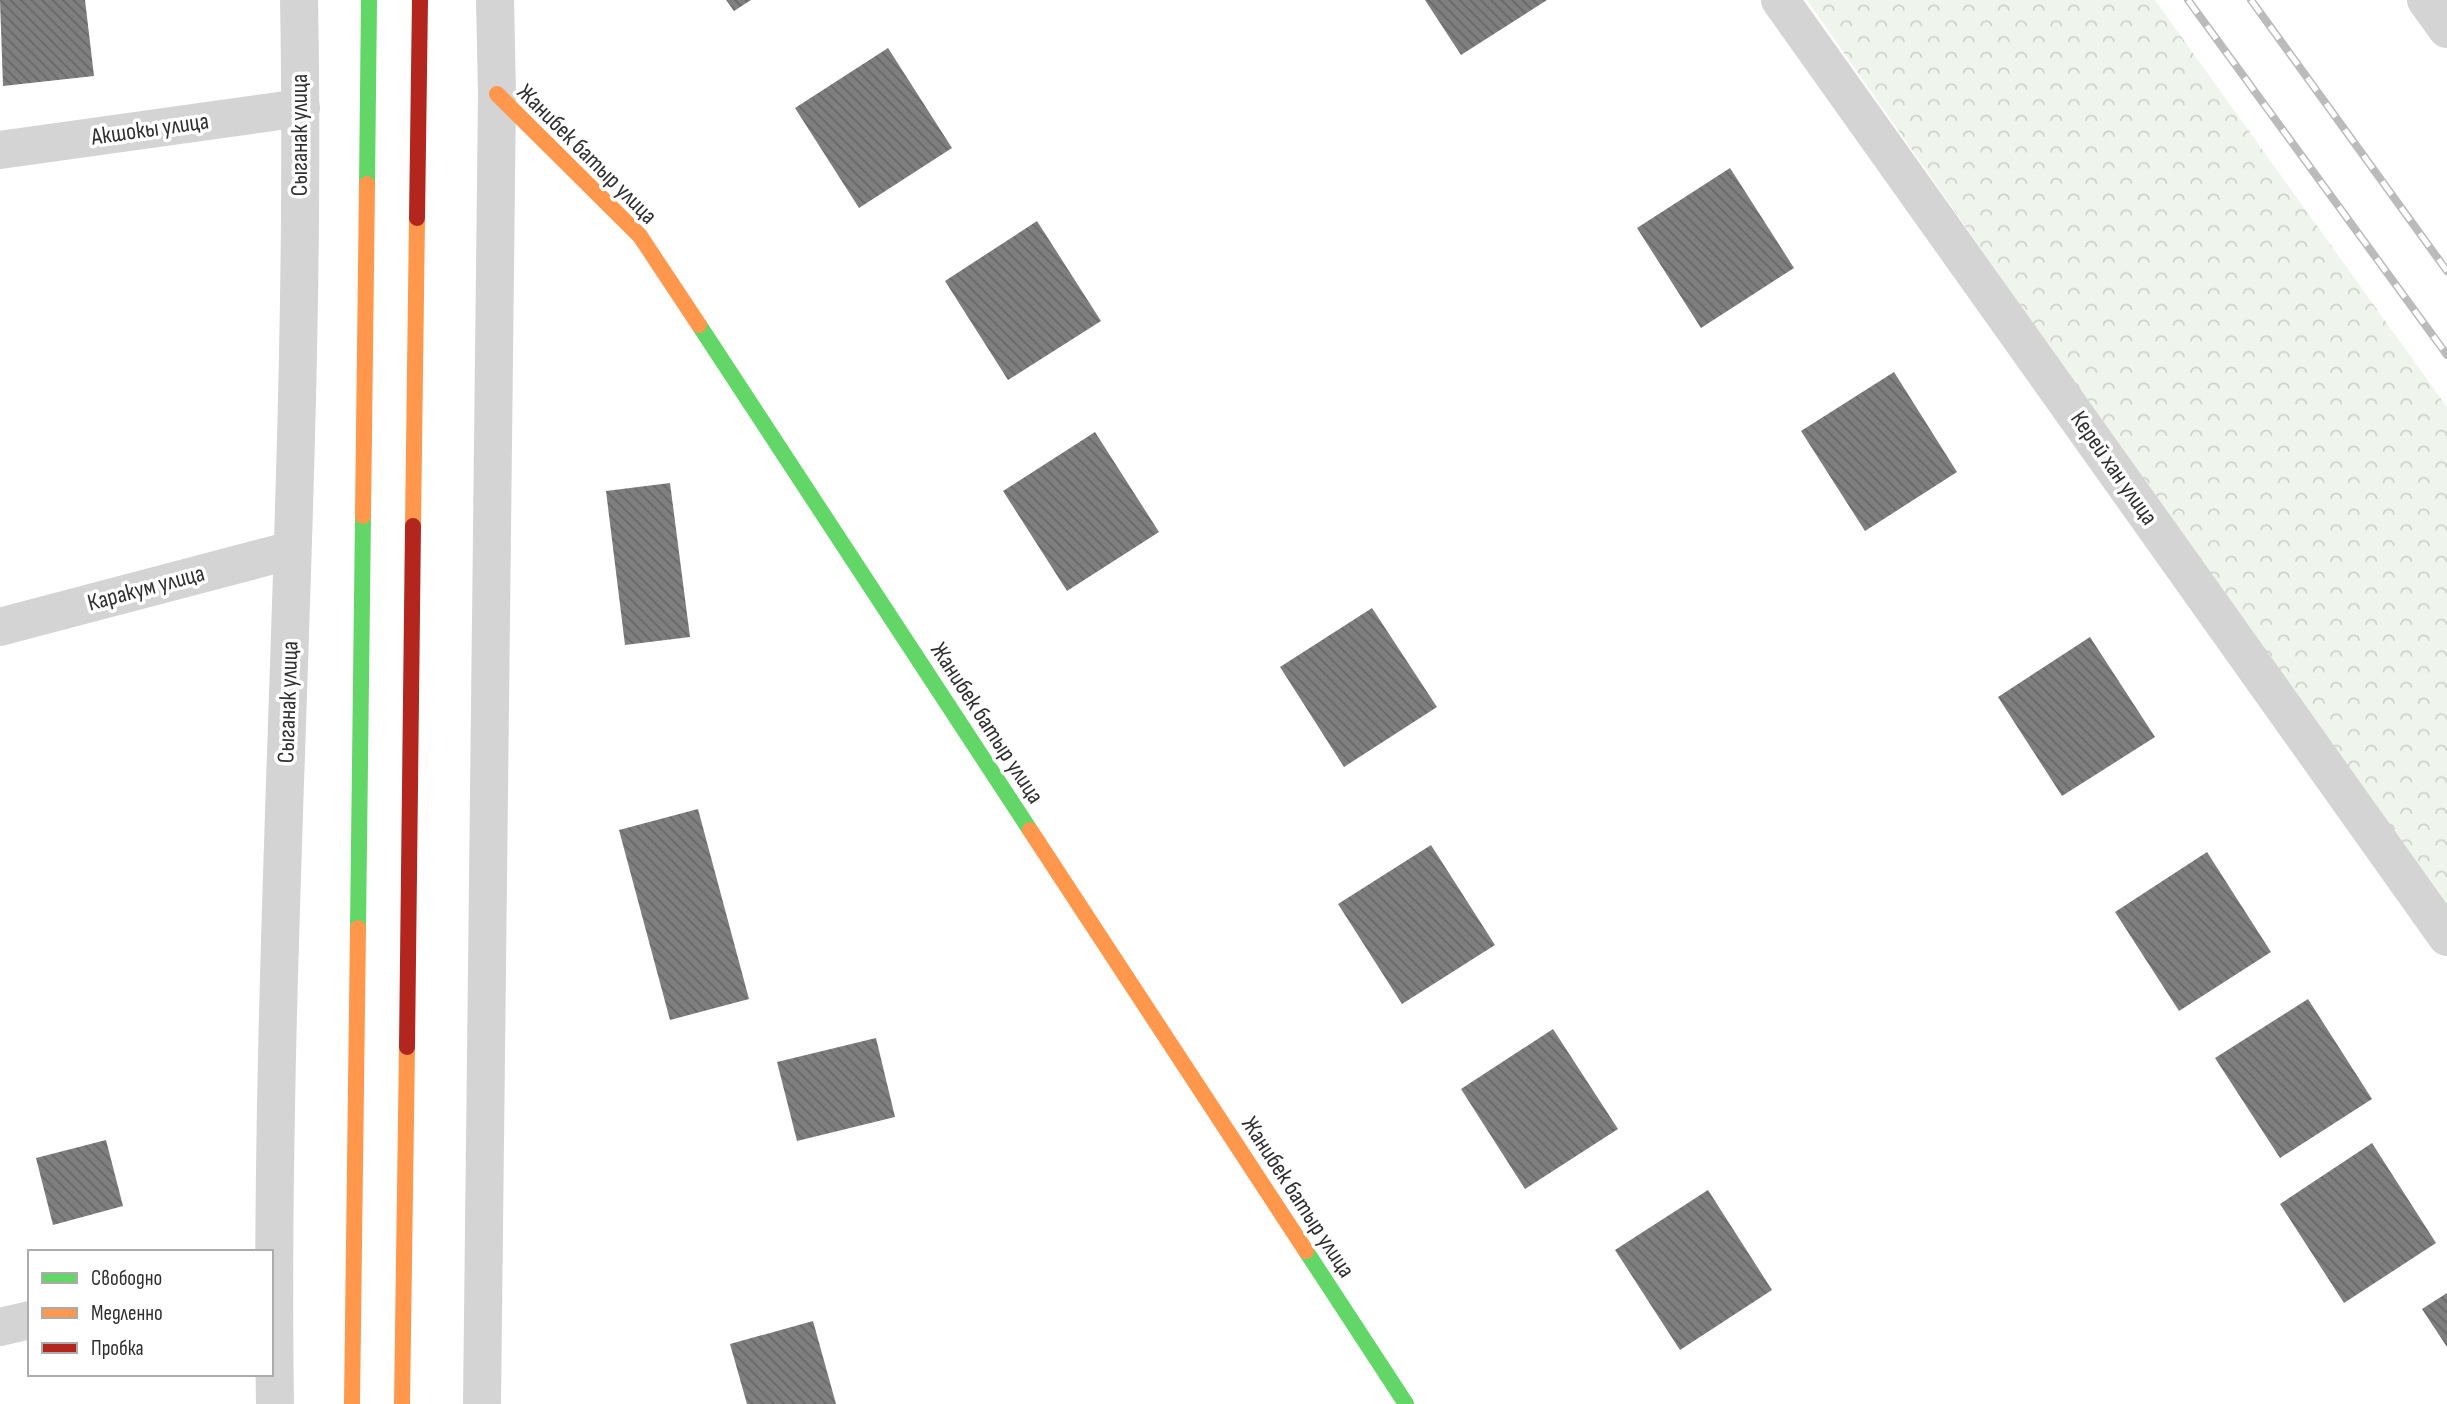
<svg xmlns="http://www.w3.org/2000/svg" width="2447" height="1404" viewBox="0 0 2447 1404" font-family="'Sofia Sans Condensed',sans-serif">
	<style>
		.forest { fill: url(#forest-crowns) }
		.building { fill: url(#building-back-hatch) }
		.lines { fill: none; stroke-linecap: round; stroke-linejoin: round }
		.street { stroke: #d4d4d4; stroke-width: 38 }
		.fast { stroke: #63d668; stroke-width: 16 }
		.slow { stroke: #ff974d; stroke-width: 16 }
		.jam { stroke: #b3261e; stroke-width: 16 }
		.rail-casing { stroke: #bbb; stroke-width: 8 }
		.rail { stroke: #fff; stroke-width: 5; stroke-dasharray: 16; stroke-linecap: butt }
		.labels { text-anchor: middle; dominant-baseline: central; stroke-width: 7; stroke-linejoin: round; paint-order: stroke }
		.street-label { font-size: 24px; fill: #2f2f2f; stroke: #fff }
	</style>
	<defs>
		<pattern id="forest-crowns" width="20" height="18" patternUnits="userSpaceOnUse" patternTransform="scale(1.75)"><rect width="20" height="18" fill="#eff5ec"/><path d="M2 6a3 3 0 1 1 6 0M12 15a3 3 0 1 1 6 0" fill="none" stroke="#cdd2cb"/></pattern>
		<pattern id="building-back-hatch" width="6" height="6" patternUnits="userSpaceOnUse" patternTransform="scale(1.75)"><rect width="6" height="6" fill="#7f7f7f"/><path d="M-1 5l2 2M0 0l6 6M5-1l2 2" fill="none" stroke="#686868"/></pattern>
	</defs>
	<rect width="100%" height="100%" fill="#fff"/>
	<polygon class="forest" points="1807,0 2155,0 2447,407 2447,915"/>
	<g class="building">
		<polygon points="0,0 85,0 94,76 3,86"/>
		<polygon points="726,0 751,0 734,11"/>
		<polygon points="1425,0 1547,0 1461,55"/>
		<polygon points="888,48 952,148 859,208 795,108"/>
		<polygon points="1730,168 1794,268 1701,328 1637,228"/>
		<polygon points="1037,221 1101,321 1008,380 945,281"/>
		<polygon points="1894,372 1957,472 1865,531 1801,431"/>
		<polygon points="1095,432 1159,532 1067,591 1003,491"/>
		<polygon points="670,483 690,637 625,645 606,491"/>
		<polygon points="1372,608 1437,707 1344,767 1280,667"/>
		<polygon points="2090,637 2155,737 2062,796 1998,697"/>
		<polygon points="698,809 749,999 670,1020 619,830"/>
		<polygon points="1431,845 1495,945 1402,1004 1338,904"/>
		<polygon points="2207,852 2271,952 2179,1011 2115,912"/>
		<polygon points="2308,999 2372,1099 2280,1158 2215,1058"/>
		<polygon points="1553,1029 1618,1129 1525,1189 1461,1089"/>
		<polygon points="876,1038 895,1117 797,1141 777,1062"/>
		<polygon points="106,1140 123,1206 53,1225 36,1158"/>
		<polygon points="2372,1143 2436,1243 2344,1303 2280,1204"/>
		<polygon points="1708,1190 1772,1290 1680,1350 1615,1250"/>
		<polygon points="2447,1293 2447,1347 2422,1309"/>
		<polygon points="813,1321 836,1404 747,1404 730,1344"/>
	</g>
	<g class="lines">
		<g class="street">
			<polyline points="1780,0 2447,937"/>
			<polyline points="2426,0 2447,29"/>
			<polyline points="0,150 301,108"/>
			<polyline points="0,627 292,550"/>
			<polyline points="0,1327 30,1320"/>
			<path d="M275,1404C268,936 308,468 299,0"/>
			<polyline points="482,1404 497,94 495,0"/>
		</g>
		<g class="fast">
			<polyline points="367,184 369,0"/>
			<polyline points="699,325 1030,830"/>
			<polyline points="358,928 363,516"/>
			<polyline points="1306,1251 1406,1404"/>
		</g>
		<g class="slow">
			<polyline points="497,94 640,236 699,325"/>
			<polyline points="363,516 367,184"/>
			<polyline points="413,526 417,218"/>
			<polyline points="1030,830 1306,1251"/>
			<polyline points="352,1404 358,928"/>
			<polyline points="402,1404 407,1047"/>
		</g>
		<g class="jam">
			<polyline points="417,218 420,0"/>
			<polyline points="407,1047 413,526"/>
		</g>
		<defs>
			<g id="rail">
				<polyline points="2188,0 2447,355"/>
				<polyline points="2251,0 2447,271"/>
			</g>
		</defs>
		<use href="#rail" class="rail-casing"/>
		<use href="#rail" class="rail"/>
	</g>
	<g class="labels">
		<g class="street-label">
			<text transform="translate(150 129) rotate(-8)">Акшокы улица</text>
			<text transform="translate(299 135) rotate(-90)">Сыганак улица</text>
			<text transform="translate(587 154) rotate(45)">Жанибек батыр улица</text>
			<text transform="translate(2114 468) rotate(55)">Керей хан улица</text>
			<text transform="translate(146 588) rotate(-15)">Каракум улица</text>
			<text transform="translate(288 702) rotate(-88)">Сыганак улица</text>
			<text transform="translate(987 723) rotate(57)">Жанибек батыр улица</text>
			<text transform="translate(1298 1197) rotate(57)">Жанибек батыр улица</text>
		</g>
	</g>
	<rect x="28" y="1250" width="245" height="126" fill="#ffffff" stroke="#acacac" stroke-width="2"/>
	<rect x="42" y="1273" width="35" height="10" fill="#63d668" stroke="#acacac" stroke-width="2"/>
	<text x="91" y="1285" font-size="21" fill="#2f2f2f">Свободно</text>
	<rect x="42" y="1308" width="35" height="10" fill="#ff974d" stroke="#acacac" stroke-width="2"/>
	<text x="91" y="1320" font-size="21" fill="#2f2f2f">Медленно</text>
	<rect x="42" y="1343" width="35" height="10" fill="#b3261e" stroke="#acacac" stroke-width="2"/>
	<text x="91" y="1355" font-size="21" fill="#2f2f2f">Пробка</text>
</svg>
